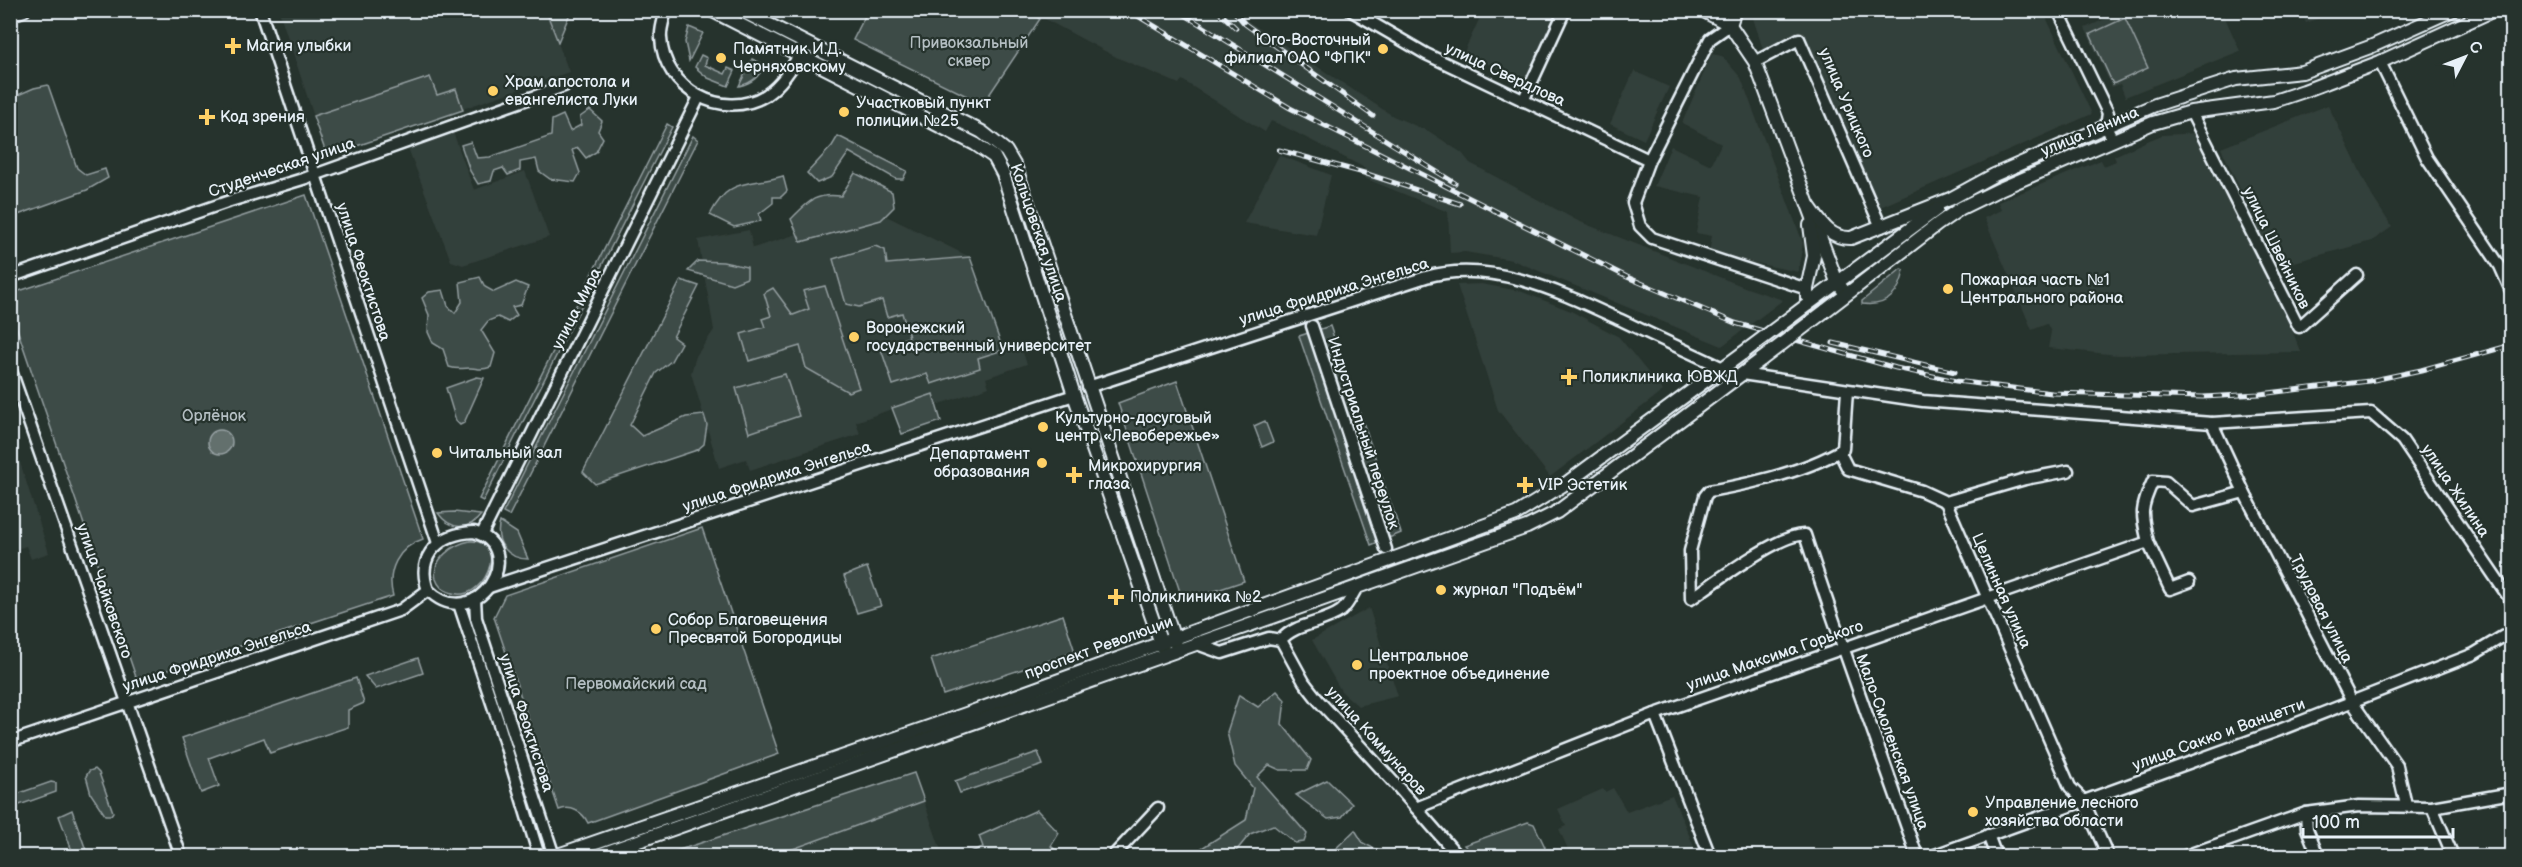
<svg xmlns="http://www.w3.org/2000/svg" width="2522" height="867" viewBox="0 0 2522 867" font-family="'Balsamiq Sans',sans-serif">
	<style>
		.built { fill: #333f3a }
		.green { fill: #3e4b47; stroke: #939ea0; stroke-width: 1.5 }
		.water { fill: #636f6d; stroke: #98a3a5; stroke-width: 1.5 }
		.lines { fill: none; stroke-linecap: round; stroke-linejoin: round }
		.minor-casing { stroke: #e8f1f8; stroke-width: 15 }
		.major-casing { stroke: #e8f1f8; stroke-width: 16 }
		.minor { stroke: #26332d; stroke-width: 10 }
		.major { stroke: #26332d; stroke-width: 12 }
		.rail-casing { stroke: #e8f1f8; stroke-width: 5 }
		.rail { stroke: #26332d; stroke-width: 3; stroke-dasharray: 9; stroke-linecap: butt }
		.major-bridge-casing { stroke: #e8f1f8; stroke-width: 16; stroke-linecap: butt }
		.major-bridge { stroke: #26332d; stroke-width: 12 }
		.poi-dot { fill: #ffd166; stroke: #26332d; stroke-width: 2 }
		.labels { text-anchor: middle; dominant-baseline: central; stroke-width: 4.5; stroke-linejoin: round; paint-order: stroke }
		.poi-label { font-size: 16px; fill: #e8f1f8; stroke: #26332d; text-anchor: start }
		.park-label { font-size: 16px; fill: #b5bfc3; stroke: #26332d }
		.street-label { font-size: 16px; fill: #e8f1f8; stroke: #26332d }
	</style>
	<rect width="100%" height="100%" fill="#26332d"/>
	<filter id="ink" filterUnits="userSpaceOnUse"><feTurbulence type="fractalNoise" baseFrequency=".0167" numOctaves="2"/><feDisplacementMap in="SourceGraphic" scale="12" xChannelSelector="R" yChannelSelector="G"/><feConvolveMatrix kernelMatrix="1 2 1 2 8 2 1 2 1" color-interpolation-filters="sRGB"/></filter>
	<g filter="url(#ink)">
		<g class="built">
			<polygon points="279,11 546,11 569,72 327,156"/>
			<polygon points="1030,11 1237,11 1246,20 1393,116 1430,132 1462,153 1470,163 1578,221 1747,288 1783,300 1722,346 1512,260 1465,252 1450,253 1448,212 1364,178 1365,168 1283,126 1271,121 1265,132 1182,80 1179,84 1116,57"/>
			<polygon points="1483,11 1545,11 1555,15 1523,82 1464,52"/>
			<polygon points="1753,11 2043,11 2092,114 1869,212 1799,42 1766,59 1753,18"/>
			<polygon points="2123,11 2222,11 2240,51 2125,97 2120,84 2112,87 2085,28"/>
			<polygon points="2301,11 2338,11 2306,23"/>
			<polygon points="1712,54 1722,56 1741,78 1803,243 1798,272 1709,253 1712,236 1696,233 1703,197 1654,186 1671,146 1711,165 1721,144 1682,123"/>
			<polygon points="1634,71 1669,87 1644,140 1610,124"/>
			<polygon points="2328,105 2372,196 2392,227 2372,241 2276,267 2221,148"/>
			<polygon points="453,132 474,190 525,171 549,237 463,265 451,261 408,148"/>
			<polygon points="2198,133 2285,313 2301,352 2118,355 2048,348 2051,332 2047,324 2032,330 1984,218 2001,210 1998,202 2101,160 2104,166 2116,161 2114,156 2147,141 2162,135"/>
			<polygon points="1279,155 1331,175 1316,235 1244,223"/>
			<polygon points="874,210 970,257 1003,349 1020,344 1027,364 986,378 989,387 937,405 933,394 856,422 860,434 750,470 746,459 719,468 691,373 696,356 714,330 698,240 749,230 753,248"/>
			<polygon points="1481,284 1520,291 1571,311 1619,337 1663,391 1550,477 1498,410 1457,285"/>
			<polygon points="10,431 49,553 31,559 26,546 11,551"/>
			<polygon points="1369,608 1398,696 1358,706 1341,691 1312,640"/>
			<polygon points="914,773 943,856 661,856 817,805"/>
			<polygon points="1613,788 1627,812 1672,795 1698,856 1571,856 1559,829 1566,826 1558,809 1603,789 1605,792"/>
		</g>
		<g class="green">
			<polygon points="546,11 571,11 558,42"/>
			<polygon points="1027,11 1040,19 983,104 853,40 866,14 860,11"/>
			<polygon points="2125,18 2148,68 2113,84 2090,34"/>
			<polygon points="689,27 703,33 689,61 685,42"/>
			<polygon points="701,55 707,58 705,65 725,74 728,68 735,71 728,86 708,78 695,67"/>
			<path d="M752,59L765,65C759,77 752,83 739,86Z"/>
			<polygon points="430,77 437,95 456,89 463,110 327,156 313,116"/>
			<polygon points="48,85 77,168 86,175 105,169 108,178 87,190 15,216 10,204 11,98 34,88"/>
			<polygon points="590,110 602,121 598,131 603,138 596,152 586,158 578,148 572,150 580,173 575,182 550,179 539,171 536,159 520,162 520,170 508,175 503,168 494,171 491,181 478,184 470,171 461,145 471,142 477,158 490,157 551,136 552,120 563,115 570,131 581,125 580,117"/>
			<polygon points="667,124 672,127 650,170 483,501 479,499"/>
			<polygon points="693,136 698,140 509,516 503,513"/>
			<polygon points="838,136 907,171 903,179 896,179 849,152 832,177 817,183 807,173 832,146"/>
			<path d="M855,173L892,192L894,207L881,220L801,242L791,219C809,201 815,193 841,196Z"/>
			<path d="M783,176L787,191L781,197H773V203L759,214L761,221L734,227L710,215C730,176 746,187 783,176Z"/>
			<path d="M306,195L423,539C398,547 386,571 393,596L137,680L11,311L10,294Z"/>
			<polygon points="875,246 885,250 887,264 970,257 1003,350 978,358 980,368 931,384 927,374 893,385 880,346 909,337 902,313 887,317 882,300 859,307 846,304 833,259"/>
			<polygon points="698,261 723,262 747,267 747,278 732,284 688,271"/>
			<path d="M1901,269L1904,270C1900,294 1887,307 1862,304V301Z"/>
			<path d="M480,277L485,287L494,292L516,282L528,287L521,305L512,307L517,315L508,322L498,317L488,321L481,330L495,353L491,367C479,371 480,368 470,368C460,368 459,370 449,367L443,349L433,343L428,332L429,315L422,298L429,292L443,290L448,306L455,313L462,302L460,282Z"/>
			<polygon points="681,280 699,286 673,337 681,343 671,361 656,373 630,425 642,436 686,417 704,415 707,425 704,444 697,450 595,484 583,472"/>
			<polygon points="825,286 859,388 848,392 806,368 800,346 749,361 741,334 765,327 762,319 771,316 764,293 773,288 793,315 809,309 803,291"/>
			<polygon points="1330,326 1401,533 1371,545 1299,336"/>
			<polygon points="785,374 799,416 749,433 736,388"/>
			<polygon points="477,377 484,378 464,423 460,425 456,421 446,388"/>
			<polygon points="1177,381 1244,581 1188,600 1182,598 1118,403"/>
			<polygon points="933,394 941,421 902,434 892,408"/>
			<polygon points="1265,421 1273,442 1262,447 1254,426"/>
			<path d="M454,512L481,515C469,531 450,530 438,513Z"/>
			<path d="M500,522L517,533L528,559C507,559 494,541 500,522Z"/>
			<path d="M702,528L779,754L588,823C583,812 571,805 559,810L494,617L505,595Z"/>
			<path d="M470,541C511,539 484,607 449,592C443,590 438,585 436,579C431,559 454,544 470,541Z"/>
			<polygon points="867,567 881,606 857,613 844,576"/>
			<polygon points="1063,615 1075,652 943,695 931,659"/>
			<polygon points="418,658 423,673 376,689 365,676"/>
			<polygon points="356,678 364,703 348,710 348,727 270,753 264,738 209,758 219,786 201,793 182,738"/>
			<polygon points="1277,691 1285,700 1282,724 1311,760 1307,770 1280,770 1269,765 1257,777 1307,834 1304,842 1295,843 1273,825 1250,834 1232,856 1181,856 1181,855 1194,853 1246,820 1253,788 1235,766 1227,732 1239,695 1258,707"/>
			<polygon points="1038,752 1043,765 960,793 955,781"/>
			<polygon points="95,769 99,773 113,812 111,815 105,815 91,794 86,776 89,771"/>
			<polygon points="914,773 924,801 779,854 779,856 661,856"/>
			<polygon points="1327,780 1352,804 1342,817 1328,819 1296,795"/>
			<polygon points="51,782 56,783 56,792 11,808 11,796"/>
			<polygon points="72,810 88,856 74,856 59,816"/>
			<polygon points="1037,810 1059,833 1051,846 1062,856 961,856 983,847 979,836"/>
			<polygon points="1528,822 1534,824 1545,847 1542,856 1474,856 1464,845"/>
			<polygon points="1355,830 1363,843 1379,851 1380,856 1328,856"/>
		</g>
		<circle class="water" cx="220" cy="442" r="12"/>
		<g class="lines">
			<defs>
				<g id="minor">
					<polyline points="260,10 438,543"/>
					<path d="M666,10C664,19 660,29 661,38C663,88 722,122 766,95C784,83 796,62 805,44"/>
					<polyline points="1350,10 1426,54 1649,160"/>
					<polyline points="2058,10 2108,113 2106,127 2113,140"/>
					<polyline points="1730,25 1710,39 1649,160 1633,203 1640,226 1652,238 1807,289"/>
					<polyline points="1755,62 1799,39 1881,227"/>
					<polyline points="2380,62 2427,158 2500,266 2512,293"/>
					<polyline points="1523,101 1565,10"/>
					<polyline points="2191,112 2299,327 2357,275"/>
					<polyline points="10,277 227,202 306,178 564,86"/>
					<polyline points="1312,326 1386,549"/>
					<polyline points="10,368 181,856"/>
					<polyline points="1742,374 1923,401 2212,423 2371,413 2402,440 2512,602"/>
					<path d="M1088,387L1426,277C1493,258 1564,294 1623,321C1656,337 1689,352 1723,368"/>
					<path d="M1847,391L1843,449C1807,471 1750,484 1709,491L1705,496L1690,551L1691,599C1712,584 1781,532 1805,535C1840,643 1880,749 1917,856"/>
					<polyline points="2212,423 2244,492 2352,702 2397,766 2406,805"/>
					<polyline points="1839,451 1848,469 1922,491 1946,502 2070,787 2083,800 2108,856"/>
					<polyline points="1946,502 2025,479 2068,471"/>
					<path d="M474,532C530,549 476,637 428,590C415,555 441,533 474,532Z"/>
					<polyline points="482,534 699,97"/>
					<polyline points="2148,542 2170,589 2189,582"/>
					<polyline points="489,587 1074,395"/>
					<polyline points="475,599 476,618 554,856"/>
					<polyline points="459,604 498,721 539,856"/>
					<polyline points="1281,640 1304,682 1318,700 1397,786 1458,856"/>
					<path d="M1281,640C1295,623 1323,624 1341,611C1348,605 1352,596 1357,587"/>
					<polyline points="1197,644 1222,653 1269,638 1281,640"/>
					<polyline points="1655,714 1710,856"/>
					<polyline points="10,742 401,610 428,590"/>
					<polyline points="2432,807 2453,856"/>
					<path d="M1416,808L1655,714L2148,542C2141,513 2140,509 2153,481L2166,482L2193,506L2244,492"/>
					<polyline points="2306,813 2307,829 2318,856"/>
					<polyline points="1988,835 1996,856"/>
					<polyline points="1113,856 1158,808"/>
					<polyline points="1932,856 2277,731 2474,654 2512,631"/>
					<polyline points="2185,856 2306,813 2359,806 2432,807 2512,793"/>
				</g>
				<g id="major">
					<polyline points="711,10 975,144 994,157 1003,174 1074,395 1163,649"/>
					<polyline points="740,10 982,132 1006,151 1016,168 1176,645"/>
					<polyline points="1702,10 1730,25 1755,62 1819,234 1837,282 1846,294"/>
					<polyline points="10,15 24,10"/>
					<polyline points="1730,25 1735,10"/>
					<path d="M1809,206C1820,221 1829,239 1851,238L1950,199L1994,175L2155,105L2236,79L2302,72L2370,47L2453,10"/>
					<polyline points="1807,305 1937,209"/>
					<polyline points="1807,305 1807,289 1814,256 1810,225"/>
					<polyline points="1825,311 1938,224 1961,208 2000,189 2153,123 2191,112 2274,101 2304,91 2380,62 2494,10"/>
					<polyline points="555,856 966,714 1516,514 1568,482 1743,353"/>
					<polyline points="596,856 1527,527 1557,512 1762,359"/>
				</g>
			</defs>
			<use href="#minor" class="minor-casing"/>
			<use href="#major" class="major-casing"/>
			<use href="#minor" class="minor"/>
			<use href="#major" class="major"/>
			<defs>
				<g id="rail">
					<polyline points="1128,10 1290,108 1627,277 1735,323 1896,368 1956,381 2052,393 2203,397 2260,394 2369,381 2421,370 2512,345"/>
					<polyline points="1177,10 1455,183"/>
					<polyline points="1217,10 1236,28"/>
					<polyline points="1233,10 1245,24 1373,116"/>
					<polyline points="1279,150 1364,173 1460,204"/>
					<polyline points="1833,343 1955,372"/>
				</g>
			</defs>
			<use href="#rail" class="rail-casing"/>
			<use href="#rail" class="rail"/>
			<defs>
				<g id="major-bridge">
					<polyline points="1743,353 1807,305"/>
					<polyline points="1762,359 1825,311"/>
				</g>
			</defs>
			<use href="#major-bridge" class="major-bridge-casing"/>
			<use href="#major-bridge" class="major-bridge"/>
		</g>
	</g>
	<g class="poi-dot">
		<path d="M230 37h6v6h6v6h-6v6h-6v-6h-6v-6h6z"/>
		<circle cx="1383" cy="49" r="6"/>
		<circle cx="721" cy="58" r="6"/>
		<circle cx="493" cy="91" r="6"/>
		<circle cx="844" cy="112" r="6"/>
		<path d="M204 108h6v6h6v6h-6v6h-6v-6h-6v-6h6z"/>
		<circle cx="1948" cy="289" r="6"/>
		<circle cx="854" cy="337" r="6"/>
		<path d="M1566 368h6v6h6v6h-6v6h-6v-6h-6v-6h6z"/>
		<circle cx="1043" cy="427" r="6"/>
		<circle cx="437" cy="453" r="6"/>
		<circle cx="1042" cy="463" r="6"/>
		<path d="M1071 466h6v6h6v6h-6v6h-6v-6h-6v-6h6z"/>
		<path d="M1522 476h6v6h6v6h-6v6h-6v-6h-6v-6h6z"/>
		<circle cx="1441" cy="590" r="6"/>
		<path d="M1113 588h6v6h6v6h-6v6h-6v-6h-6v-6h6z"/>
		<circle cx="656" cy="629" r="6"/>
		<circle cx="1357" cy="665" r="6"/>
		<circle cx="1973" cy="812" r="6"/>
	</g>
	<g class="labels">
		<g class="poi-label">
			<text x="1371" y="40" text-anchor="end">Юго-Восточный<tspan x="1371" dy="18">филиал ОАО "ФПК"</tspan></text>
			<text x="246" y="46">Магия улыбки</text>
			<text x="733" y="49">Памятник И.Д.<tspan x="733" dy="18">Черняховскому</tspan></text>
			<text x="505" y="82">Храм апостола и<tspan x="505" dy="18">евангелиста Луки</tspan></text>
			<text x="856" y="103">Участковый пункт<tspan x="856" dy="18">полиции №25</tspan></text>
			<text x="220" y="117">Код зрения</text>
			<text x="1960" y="280">Пожарная часть №1<tspan x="1960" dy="18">Центрального района</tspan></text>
			<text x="866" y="328">Воронежский<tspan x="866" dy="18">государственный университет</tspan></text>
			<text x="1582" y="377">Поликлиника ЮВЖД</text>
			<text x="1055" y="418">Культурно-досуговый<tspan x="1055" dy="18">центр «Левобережье»</tspan></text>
			<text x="449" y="453">Читальный зал</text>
			<text x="1030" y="454" text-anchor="end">Департамент<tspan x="1030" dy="18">образования</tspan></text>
			<text x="1088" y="466">Микрохирургия<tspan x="1088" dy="18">глаза</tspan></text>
			<text x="1538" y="485">VIP Эстетик</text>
			<text x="1453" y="590">журнал "Подъём"</text>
			<text x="1130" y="597">Поликлиника №2</text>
			<text x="668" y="620">Собор Благовещения<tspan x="668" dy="18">Пресвятой Богородицы</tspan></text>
			<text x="1369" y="656">Центральное<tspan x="1369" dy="18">проектное объединение</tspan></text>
			<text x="1985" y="803">Управление лесного<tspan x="1985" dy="18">хозяйства области</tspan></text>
		</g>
		<g class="park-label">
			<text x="969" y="43">Привокзальный<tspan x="969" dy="18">сквер</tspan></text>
			<text x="214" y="416">Орлёнок</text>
			<text x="636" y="684">Первомайский сад</text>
		</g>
		<g class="street-label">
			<text transform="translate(1505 75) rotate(25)">улица Свердлова</text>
			<text transform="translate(1846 103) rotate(67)">улица Урицкого</text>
			<text transform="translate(2090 132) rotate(-23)">улица Ленина</text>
			<text transform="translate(282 168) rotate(-19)">Студенческая улица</text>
			<text transform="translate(1038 233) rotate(71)">Кольцовская улица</text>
			<text transform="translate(2276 248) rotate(64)">улица Швейников</text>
			<text transform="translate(363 272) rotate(72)">улица Феоктистова</text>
			<text transform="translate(1334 292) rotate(-17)">улица Фридриха Энгельса</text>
			<text transform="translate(577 309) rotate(-63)">улица Мира</text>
			<text transform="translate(1363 433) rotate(72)">Индустриальный переулок</text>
			<text transform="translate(777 477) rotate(-18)">улица Фридриха Энгельса</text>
			<text transform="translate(2455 491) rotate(56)">улица Жилина</text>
			<text transform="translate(104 591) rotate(71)">улица Чайковского</text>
			<text transform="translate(2001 591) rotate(66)">Целинная улица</text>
			<text transform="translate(2321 609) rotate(63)">Трудовая улица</text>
			<text transform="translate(1099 648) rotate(-20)">проспект Революции</text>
			<text transform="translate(1775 656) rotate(-19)">улица Максима Горького</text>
			<text transform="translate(217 657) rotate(-18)">улица Фридриха Энгельса</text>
			<text transform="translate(526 723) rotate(72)">улица Феоктистова</text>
			<text transform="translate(2219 735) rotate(-20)">улица Сакко и Ванцетти</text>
			<text transform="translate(1376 741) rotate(48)">улица Коммунаров</text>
			<text transform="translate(1892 742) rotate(70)">Мало-Смоленская улица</text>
		</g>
	</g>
	<rect width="2522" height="867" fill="none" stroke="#26332d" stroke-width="36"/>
	<rect x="18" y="18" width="2486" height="831" fill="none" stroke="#e8f1f8" stroke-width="2" filter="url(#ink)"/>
	<g transform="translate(2465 57) rotate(48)" stroke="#26332d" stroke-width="4.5" paint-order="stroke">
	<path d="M0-4.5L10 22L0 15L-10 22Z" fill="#e8f1f8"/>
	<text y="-9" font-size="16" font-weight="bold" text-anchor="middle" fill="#e8f1f8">С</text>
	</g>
	<path d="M2303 828v9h150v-9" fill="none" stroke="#e8f1f8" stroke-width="3"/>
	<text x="2312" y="828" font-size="18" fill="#e8f1f8" stroke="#26332d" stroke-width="4.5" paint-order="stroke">100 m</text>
</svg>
